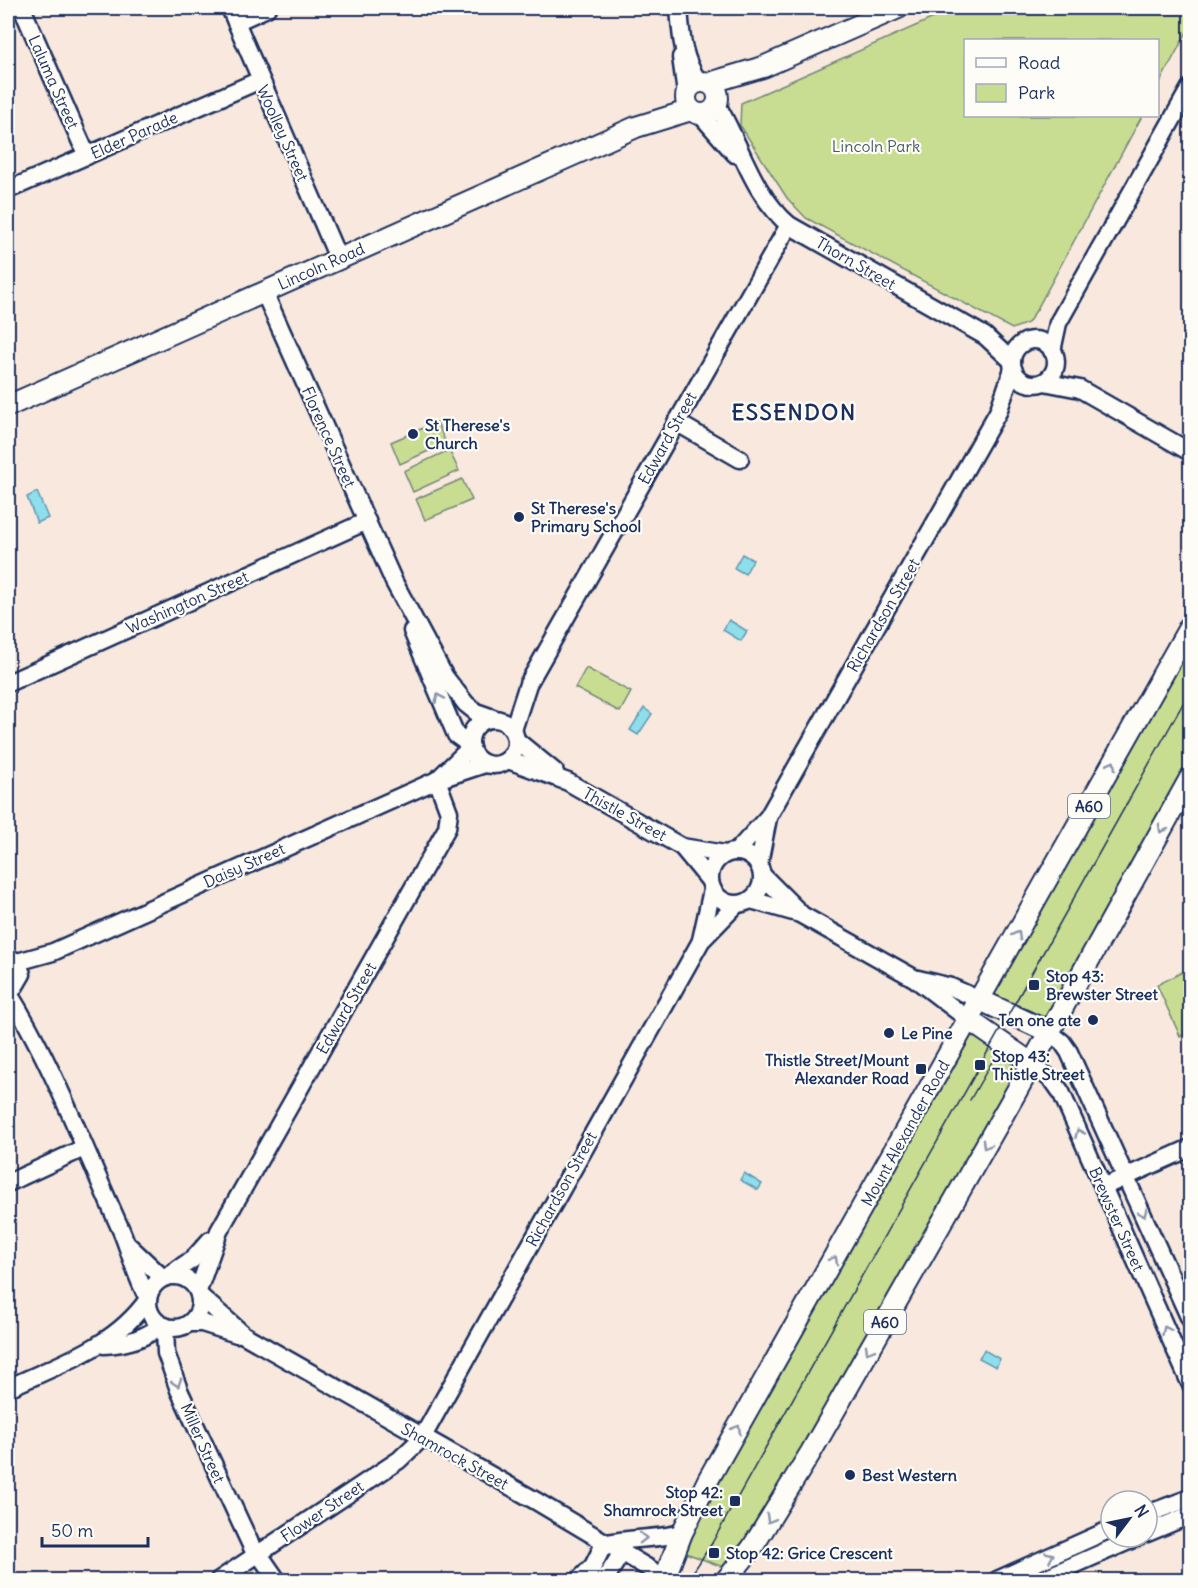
<svg xmlns="http://www.w3.org/2000/svg" width="1198" height="1588" viewBox="0 0 1198 1588" font-family="Delius,sans-serif">
	<style>
		.green { fill: #c8dd92; stroke: #728678; stroke-width: 1.5 }
		.water { fill: #8edeeb; stroke: #6098b3; stroke-width: 1.5 }
		.lines { fill: none; stroke-linecap: round; stroke-linejoin: round }
		.minor-casing { stroke: #1b2f5e; stroke-width: 21 }
		.major-casing { stroke: #1b2f5e; stroke-width: 24 }
		.minor { stroke: #fdfcf7; stroke-width: 16 }
		.major { stroke: #fdfcf7; stroke-width: 20 }
		.tram { stroke: #1b2f5e; stroke-width: 1.5 }
		.oneway { stroke: #8c96aa }
		.poi-dot { fill: #1b2f5e; stroke: #fdfcf7; stroke-width: 2 }
		.labels { text-anchor: middle; dominant-baseline: central; stroke-width: 4.5; stroke-linejoin: round; paint-order: stroke }
		.shield { fill: #fdfcf7; stroke: #5f6c8c; stroke-width: 1.5 }
		.shield-label { font-size: 15px; font-weight: bold; fill: #1b2f5e }
		.street-label { font-size: 16px; fill: #1b2f5e; stroke: #fdfcf7 }
		.park-label { font-size: 16px; fill: #465a6b; stroke: #fdfcf7 }
		.poi-label { font-size: 16px; font-weight: bold; fill: #1b2f5e; stroke: #fdfcf7; text-anchor: start }
		.district-label { font-size: 22px; font-weight: bold; letter-spacing: 1.5px; fill: #1b2f5e; stroke: #fdfcf7 }
	</style>
	<rect width="100%" height="100%" fill="#f8e8dd"/>
	<filter id="ink" filterUnits="userSpaceOnUse"><feTurbulence type="fractalNoise" baseFrequency=".0167" numOctaves="2"/><feDisplacementMap in="SourceGraphic" scale="12" xChannelSelector="R" yChannelSelector="G"/><feConvolveMatrix kernelMatrix="1 2 1 2 8 2 1 2 1" color-interpolation-filters="sRGB"/></filter>
	<g filter="url(#ink)">
		<g class="green">
			<polygon points="956,8 1190,8 1190,26 1158,86 1158,40 966,40 966,116 1142,116 1037,309 1028,323 1012,329 806,218 787,198 740,125 741,103"/>
			<polygon points="437,422 446,443 400,464 391,442"/>
			<polygon points="449,450 459,471 413,492 404,471"/>
			<polygon points="462,479 472,500 425,520 416,499"/>
			<polygon points="1190,642 1190,758 1045,1020 991,996"/>
			<polygon points="586,668 631,692 620,712 575,688"/>
			<polygon points="1190,968 1190,1032 1180,1036 1157,985"/>
			<polygon points="971,1032 1019,1066 802,1455 774,1490 746,1538 723,1567 686,1553 702,1509"/>
		</g>
		<g class="water">
			<polygon points="37,492 48,518 37,523 27,497"/>
			<polygon points="742,554 753,560 745,574 734,568"/>
			<polygon points="729,620 747,631 741,641 723,630"/>
			<polygon points="644,708 652,714 638,735 630,730"/>
			<polygon points="744,1173 762,1184 758,1190 740,1180"/>
			<polygon points="984,1350 1000,1359 996,1367 979,1358"/>
		</g>
		<g class="lines">
			<defs>
				<g id="minor">
					<polyline points="22,8 87,156"/>
					<polyline points="230,8 338,258"/>
					<path d="M679,8C681,34 682,59 699,82"/>
					<polyline points="236,22 267,8"/>
					<polyline points="681,57 686,93"/>
					<path d="M717,105C742,147 751,192 789,225L985,336L1012,361"/>
					<polyline points="701,115 735,154"/>
					<polyline points="8,190 260,80"/>
					<polyline points="264,292 394,582 445,677 466,704 476,712 493,718"/>
					<circle cx="1034" cy="362" r="22"/>
					<polyline points="1052,351 1058,323 1190,88"/>
					<polyline points="1044,382 1080,389 1190,452"/>
					<polyline points="676,422 740,459"/>
					<polyline points="412,631 456,735 470,745"/>
					<polyline points="8,683 367,521"/>
					<circle cx="493" cy="742" r="23"/>
					<polyline points="513,730 528,684 789,225"/>
					<polyline points="517,741 555,772"/>
					<polyline points="508,760 568,782 682,847 710,881"/>
					<polyline points="437,780 471,747"/>
					<polyline points="682,847 725,854"/>
					<circle cx="736" cy="878" r="26"/>
					<polyline points="736,852 768,817 998,412 1013,369"/>
					<polyline points="759,864 768,818"/>
					<polyline points="763,876 800,913"/>
					<polyline points="751,900 800,914 914,978 969,1020"/>
					<polyline points="701,940 712,890"/>
					<polyline points="17,962 53,952 437,780 485,764"/>
					<polyline points="918,979 951,987 980,1000"/>
					<polyline points="8,989 15,986 22,974 17,962 8,957"/>
					<path d="M8,992C54,1066 85,1151 121,1230C131,1253 135,1276 148,1298"/>
					<polyline points="1049,1032 1062,1042 1069,1052 1190,1319"/>
					<polyline points="1031,1063 1054,1082 1061,1092 1190,1383"/>
					<polyline points="8,1183 84,1148"/>
					<polyline points="1103,1187 1190,1148"/>
					<polyline points="128,1245 163,1278"/>
					<circle cx="174" cy="1302" r="26"/>
					<polyline points="166,1277 193,1259 210,1240"/>
					<polyline points="198,1291 219,1231 447,828 449,812 437,780"/>
					<polyline points="199,1295 244,1335 536,1501 665,1578"/>
					<polyline points="190,1323 202,1323 237,1334"/>
					<polyline points="165,1326 166,1353 179,1390 256,1556"/>
					<path d="M104,1345C125,1344 146,1338 161,1325"/>
					<path d="M8,1388C59,1364 115,1347 148,1299"/>
					<polyline points="1147,1514 1190,1498"/>
					<polyline points="1147,1533 1190,1515"/>
					<path d="M604,1544C630,1537 656,1540 682,1533"/>
					<polyline points="259,1554 277,1580"/>
					<polyline points="219,1580 399,1460 422,1438 701,941 736,905"/>
					<polyline points="579,1580 593,1566 604,1544"/>
					<polyline points="600,1580 609,1573 621,1554"/>
					<polyline points="997,1580 1111,1529"/>
					<polyline points="1040,1580 1138,1537"/>
				</g>
				<g id="major">
					<circle cx="702" cy="98" r="16"/>
					<polyline points="709,83 763,67 898,8"/>
					<polyline points="8,406 636,127 691,110"/>
					<polyline points="980,1000 1049,1032"/>
					<polyline points="969,1020 1031,1063"/>
					<polyline points="664,1580 682,1533 708,1480 1190,626"/>
					<polyline points="726,1580 752,1548 811,1452 1015,1094 1190,778"/>
				</g>
			</defs>
			<use href="#minor" class="minor-casing"/>
			<use href="#major" class="major-casing"/>
			<use href="#minor" class="minor"/>
			<use href="#major" class="major"/>
			<g class="tram">
				<polyline points="970,1100 997,1053"/>
				<polyline points="688,1580 712,1543 1190,691"/>
			</g>
		</g>
		<defs><path id="oneway-chevron" d="M-2-3.5L2.5 0L-2 3.5" fill="none" stroke-width="1.6" stroke-linecap="round" stroke-linejoin="round" transform="scale(1.5)"/></defs>
		<g class="oneway">
			<use href="#oneway-chevron" transform="translate(439 698) rotate(-114)"/>
			<use href="#oneway-chevron" transform="translate(1112 765) rotate(-61)"/>
			<use href="#oneway-chevron" transform="translate(1162 829) rotate(119)"/>
			<use href="#oneway-chevron" transform="translate(1017 935) rotate(-61)"/>
			<use href="#oneway-chevron" transform="translate(1079 1133) rotate(-114)"/>
			<use href="#oneway-chevron" transform="translate(986 1145) rotate(120)"/>
			<use href="#oneway-chevron" transform="translate(1143 1213) rotate(66)"/>
			<use href="#oneway-chevron" transform="translate(834 1260) rotate(-60)"/>
			<use href="#oneway-chevron" transform="translate(1166 1330) rotate(-115)"/>
			<use href="#oneway-chevron" transform="translate(869 1350) rotate(120)"/>
			<use href="#oneway-chevron" transform="translate(177 1383) rotate(72)"/>
			<use href="#oneway-chevron" transform="translate(737 1429) rotate(-60)"/>
			<use href="#oneway-chevron" transform="translate(770 1519) rotate(120)"/>
			<use href="#oneway-chevron" transform="translate(643 1538) rotate(1)"/>
			<use href="#oneway-chevron" transform="translate(1050 1556) rotate(-23)"/>
		</g>
	</g>
	<g class="poi-dot">
		<circle cx="413" cy="434" r="6"/>
		<circle cx="519" cy="517" r="6"/>
		<rect x="1028" y="979" width="12" height="12" rx="3"/>
		<circle cx="1093" cy="1020" r="6"/>
		<circle cx="889" cy="1033" r="6"/>
		<rect x="974" y="1059" width="12" height="12" rx="3"/>
		<rect x="915" y="1063" width="12" height="12" rx="3"/>
		<circle cx="850" cy="1475" r="6"/>
		<rect x="729" y="1495" width="12" height="12" rx="3"/>
		<rect x="708" y="1547" width="12" height="12" rx="3"/>
	</g>
	<g class="labels">
		<g class="shield">
			<rect x="1068" y="794" width="42" height="24" rx="4.5"/>
			<rect x="864" y="1310" width="42" height="24" rx="4.5"/>
		</g>
		<g class="shield-label">
			<text x="1089" y="806">A60</text>
			<text x="885" y="1322">A60</text>
		</g>
		<g class="street-label">
			<text transform="translate(54 82) rotate(66)">Laluma Street</text>
			<text transform="translate(283 133) rotate(66)">Woolley Street</text>
			<text transform="translate(134 135) rotate(-24)">Elder Parade</text>
			<text transform="translate(856 263) rotate(30)">Thorn Street</text>
			<text transform="translate(321 266) rotate(-24)">Lincoln Road</text>
			<text transform="translate(329 437) rotate(66)">Florence Street</text>
			<text transform="translate(667 438) rotate(-61)">Edward Street</text>
			<text transform="translate(187 602) rotate(-24)">Washington Street</text>
			<text transform="translate(883 615) rotate(-60)">Richardson Street</text>
			<text transform="translate(625 814) rotate(29)">Thistle Street</text>
			<text transform="translate(244 865) rotate(-24)">Daisy Street</text>
			<text transform="translate(346 1008) rotate(-60)">Edward Street</text>
			<text transform="translate(905 1133) rotate(-61)">Mount Alexander Road</text>
			<text transform="translate(561 1189) rotate(-61)">Richardson Street</text>
			<text transform="translate(1117 1219) rotate(66)">Brewster Street</text>
			<text transform="translate(203 1443) rotate(66)">Miller Street</text>
			<text transform="translate(455 1456) rotate(29)">Shamrock Street</text>
			<text transform="translate(322 1511) rotate(-34)">Flower Street</text>
		</g>
		<g class="park-label">
			<text x="876" y="146">Lincoln Park</text>
		</g>
		<g class="poi-label">
			<text x="425" y="425">St Therese's<tspan x="425" dy="18">Church</tspan></text>
			<text x="531" y="508">St Therese's<tspan x="531" dy="18">Primary School</tspan></text>
			<text x="1046" y="976">Stop 43:<tspan x="1046" dy="18">Brewster Street</tspan></text>
			<text x="1081" y="1020" text-anchor="end">Ten one ate</text>
			<text x="901" y="1033">Le Pine</text>
			<text x="992" y="1056">Stop 43:<tspan x="992" dy="18">Thistle Street</tspan></text>
			<text x="909" y="1060" text-anchor="end">Thistle Street/Mount<tspan x="909" dy="18">Alexander Road</tspan></text>
			<text x="862" y="1475">Best Western</text>
			<text x="723" y="1492" text-anchor="end">Stop 42:<tspan x="723" dy="18">Shamrock Street</tspan></text>
			<text x="726" y="1553">Stop 42: Grice Crescent</text>
		</g>
		<g class="district-label">
			<text x="794" y="412">ESSENDON</text>
		</g>
	</g>
	<rect width="1198" height="1588" fill="none" stroke="#fdfcf7" stroke-width="30"/>
	<rect x="15" y="15" width="1168" height="1558" fill="none" stroke="#1b2f5e" stroke-width="2" filter="url(#ink)"/>
	<rect x="964" y="39" width="195" height="78" fill="#fdfcf7" stroke="#a3aaba" stroke-width="1.5"/>
	<rect x="976" y="58" width="30" height="9" fill="#fdfcf7" stroke="#a3aaba" stroke-width="1.5"/>
	<text x="1018" y="69" font-size="18" fill="#1b2f5e">Road</text>
	<rect x="976" y="84" width="30" height="18" fill="#c8dd92" stroke="#a3aaba" stroke-width="1.5"/>
	<text x="1018" y="99" font-size="18" fill="#1b2f5e">Park</text>
	<g transform="translate(1129 1519) rotate(58)"><circle r="28" fill="#fdfcf7" stroke="#a3aaba" stroke-width="1.5"/>
	<path d="M0-4.5L10 22L0 15L-10 22Z" fill="#1b2f5e"/>
	<text y="-9" font-size="16" font-weight="bold" text-anchor="middle" fill="#1b2f5e">N</text>
	</g>
	<path d="M42 1537v9h106v-9" fill="none" stroke="#1b2f5e" stroke-width="3"/>
	<text x="51" y="1537" font-size="18" fill="#1b2f5e" stroke="#fdfcf7" stroke-width="4.5" paint-order="stroke">50 m</text>
</svg>
